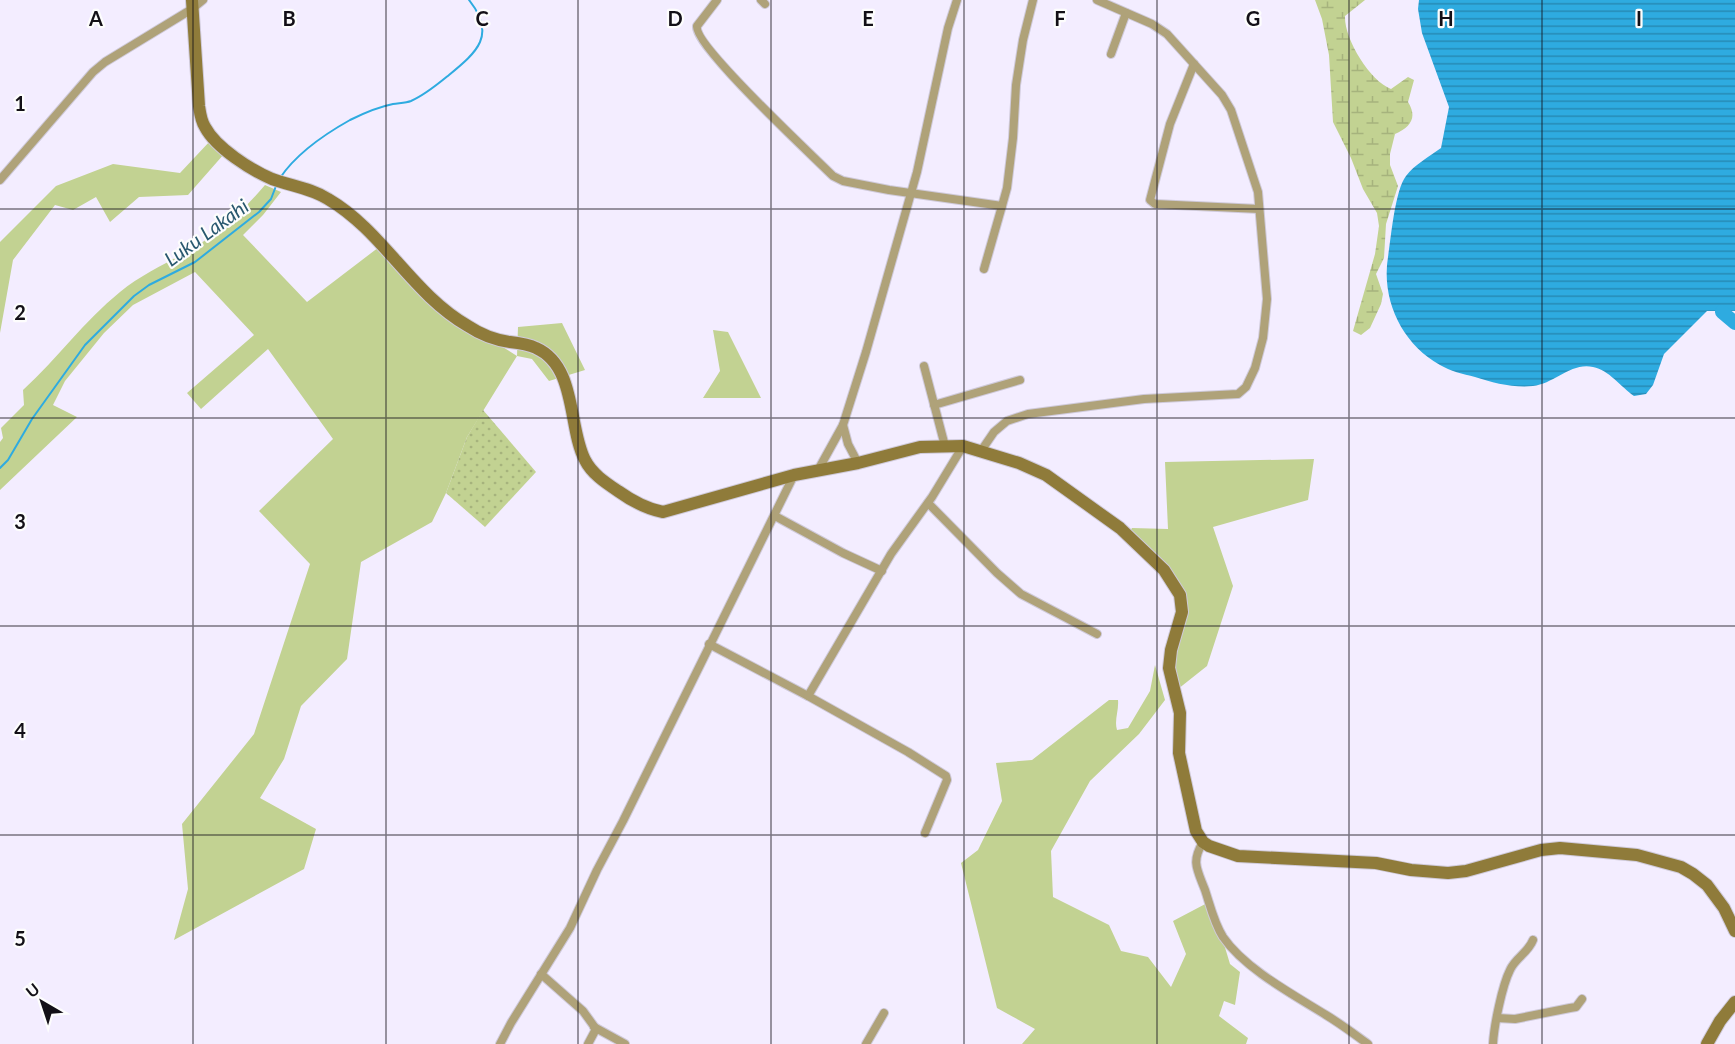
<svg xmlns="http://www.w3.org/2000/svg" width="1735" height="1044" viewBox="0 0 1735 1044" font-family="Lato,sans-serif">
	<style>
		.grass { fill: #c2d292 }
		.wetland { fill: url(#wetland-marsh) }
		.garden { fill: url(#garden-dots) }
		.water { fill: url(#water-rules) }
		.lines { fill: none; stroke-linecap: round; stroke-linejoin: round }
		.stream { stroke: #2eabe0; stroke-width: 2 }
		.river { stroke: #2eabe0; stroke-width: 14 }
		.minor-casing { stroke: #cfcada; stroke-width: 10 }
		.secondary-casing { stroke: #cfcada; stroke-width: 14 }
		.minor { stroke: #afa279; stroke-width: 8 }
		.secondary { stroke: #8f7b3a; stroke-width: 12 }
		.grid { fill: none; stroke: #131017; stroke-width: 1.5; stroke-opacity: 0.55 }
		.labels { text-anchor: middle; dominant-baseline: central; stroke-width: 4.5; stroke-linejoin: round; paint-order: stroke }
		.water-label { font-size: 20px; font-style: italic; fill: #29586f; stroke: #fdfdfd }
		.grid-label { font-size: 20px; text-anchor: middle; font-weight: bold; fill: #131017; stroke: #fdfdfd; stroke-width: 4.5; stroke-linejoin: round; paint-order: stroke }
	</style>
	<defs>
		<pattern id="wetland-marsh" width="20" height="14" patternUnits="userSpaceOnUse" patternTransform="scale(1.5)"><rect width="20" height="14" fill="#c2d292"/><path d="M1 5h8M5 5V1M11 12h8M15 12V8" fill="none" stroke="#a6b37d"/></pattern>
		<pattern id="garden-dots" width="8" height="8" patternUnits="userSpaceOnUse" patternTransform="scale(1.5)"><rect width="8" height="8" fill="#c2d292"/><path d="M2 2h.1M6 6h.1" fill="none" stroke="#a6b37d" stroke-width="1.8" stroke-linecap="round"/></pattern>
		<pattern id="water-rules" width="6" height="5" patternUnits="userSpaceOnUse" patternTransform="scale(1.5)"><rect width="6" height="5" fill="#2eabe0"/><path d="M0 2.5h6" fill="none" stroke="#268ab5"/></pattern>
	</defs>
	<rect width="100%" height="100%" fill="#f3edff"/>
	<g class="grass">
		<polygon points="211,140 224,154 188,195 139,197 110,222 96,197 73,210 55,205 13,260 0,333 0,242 56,186 113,164 180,173"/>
		<path d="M265,185L281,192L263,215L243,235L307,302L383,244L452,320L490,339L517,356L518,327L562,323L585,370L549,381L532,359L517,356L467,437L446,493L432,522L361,562L347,659L301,706L284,759L260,798L316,829L304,869L174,940L188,889L182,824L254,734L310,564L259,511L333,439L268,349L201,409L187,393L254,335L195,272L133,305L104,333L65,381L53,405L77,417L0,490V442L3,438L1,428L24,405L23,390C57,359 84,321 120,292C148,269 183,257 211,236C231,222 249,204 265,185Z"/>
		<polygon points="713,330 728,332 761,398 703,398 720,371"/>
		<polygon points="1314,459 1308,500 1213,527 1233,586 1207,666 1178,689 1174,677 1178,587 1125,539 1132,528 1168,529 1165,462"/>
		<path d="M1155,665L1165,700L1139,734L1090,781L1051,851L1053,897L1109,925L1121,951L1148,957L1171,987L1186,954L1173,921L1211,901L1230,964L1240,972L1235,1005L1224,1001L1219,1016L1248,1038L1246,1044H1022L1035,1029L997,1008L961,863L978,850L1002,801L996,763L1032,760L1109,700H1118C1119,711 1114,720 1117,730L1128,728L1150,691Z"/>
	</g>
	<path class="wetland" d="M1315,0H1365L1345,16C1344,39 1370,81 1391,89L1408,77L1414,80L1408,102C1418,118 1410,127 1395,134L1390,154V165L1398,186L1386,224L1384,258L1376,274L1383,294L1381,304L1370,328L1361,335L1353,331L1375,254L1379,226L1377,213L1363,189L1351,158L1333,122L1329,55L1322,19Z"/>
	<polygon class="garden" points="483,410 536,472 485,527 446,493 467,437"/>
	<path class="water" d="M1419,0H1735V311H1707L1664,354L1653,385L1646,394L1634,396C1621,387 1609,370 1593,367C1571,362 1554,384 1533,386C1514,388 1493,383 1475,377C1463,374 1450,371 1440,365C1402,344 1381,300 1388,257C1391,238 1395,190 1406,176C1414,165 1430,156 1441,148L1449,107L1422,33L1418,9Z"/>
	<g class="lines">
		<g class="stream">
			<path d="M280,178C296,154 325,134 350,120C364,113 378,107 393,104C399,103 406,103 411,101C425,95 438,84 449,75C477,52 497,35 469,0"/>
			<polyline points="0,468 8,460 32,419 85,345 134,296 149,285 195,262 259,212 271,199 276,186"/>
		</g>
		<polyline class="river" points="1722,312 1735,323"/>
		<defs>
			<g id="minor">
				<path d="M717,0L697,26C693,45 813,156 833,176L843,181L889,190L1002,206L1007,188L1013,138L1016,85L1023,40L1033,0"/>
				<polyline points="761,0 765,4"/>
				<polyline points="1111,54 1126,13"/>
				<polyline points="1194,64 1170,124 1150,200 1155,204 1259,209"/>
				<polyline points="0,180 93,72 105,62 192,9 203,0"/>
				<polyline points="984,269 1002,206"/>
				<polyline points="924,366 945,446"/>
				<polyline points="934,405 1020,380"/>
				<polyline points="843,425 848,444 858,463"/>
				<polyline points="981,451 994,432 1007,421 1028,414 1144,399 1238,394 1246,387 1255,368 1263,338 1267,299 1258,192 1231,110 1222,95 1167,34 1152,24 1097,0"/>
				<polyline points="817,472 843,425 866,352 917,172 948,28 957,0"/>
				<polyline points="928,503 997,573 1021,594 1097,634"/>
				<polyline points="775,516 843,553 882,571"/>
				<polyline points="709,644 808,696 891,554 932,497 963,446"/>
				<polyline points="808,696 908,752 946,776 947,780 925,833"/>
				<path d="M1203,842C1191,862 1197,869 1205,890C1210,905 1214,923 1223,937C1245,969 1294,995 1326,1015C1341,1024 1354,1034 1368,1044"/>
				<polyline points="541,974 583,1011 596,1029 588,1044"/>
				<polyline points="1497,1018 1515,1019 1570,1008 1576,1007 1582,999"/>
				<polyline points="594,1027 625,1044"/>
				<polyline points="500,1044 511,1023 570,928 597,870 623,821 794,475"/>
				<polyline points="866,1044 884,1013"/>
				<path d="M1493,1044C1494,1026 1502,986 1510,970C1515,958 1528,953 1533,940"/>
			</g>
			<g id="secondary">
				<path d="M192,0L199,106C200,113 201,121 205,127C216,148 251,170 272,179C291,186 311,188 328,199C383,231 412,294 468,326C480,334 495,340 510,342C519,343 528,344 536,348C577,366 568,428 585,460C592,474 606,483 618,491C632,501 646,509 663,512L794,475L858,463L920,447L963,446L1019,463L1046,475L1120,528L1164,570L1180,595L1182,612L1171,650L1169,668L1180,713L1179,753L1196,831L1203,842L1209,846L1238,856L1376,863L1411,870L1448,873L1466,871L1541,850L1560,848L1637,855L1681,867L1693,874L1707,885L1724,908L1735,931"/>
				<polyline points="1707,1044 1720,1021 1735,1002"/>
			</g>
		</defs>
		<use href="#minor" class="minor-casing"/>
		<use href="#secondary" class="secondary-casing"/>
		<use href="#minor" class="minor"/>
		<use href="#secondary" class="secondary"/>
	</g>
	<path class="grid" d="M193,0V1044M386,0V1044M578,0V1044M771,0V1044M964,0V1044M1157,0V1044M1349,0V1044M1542,0V1044M0,209H1735M0,418H1735M0,626H1735M0,835H1735"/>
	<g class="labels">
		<g class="water-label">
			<text transform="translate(206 232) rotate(-36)">Luku Lakahi</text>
		</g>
	</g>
	<g class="grid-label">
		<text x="96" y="26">A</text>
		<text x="289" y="26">B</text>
		<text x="482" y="26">C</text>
		<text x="675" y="26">D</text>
		<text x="868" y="26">E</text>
		<text x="1060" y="26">F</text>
		<text x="1253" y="26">G</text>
		<text x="1446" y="26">H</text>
		<text x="1639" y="26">I</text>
		<text x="20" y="111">1</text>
		<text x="20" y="320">2</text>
		<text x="20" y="529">3</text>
		<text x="20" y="738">4</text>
		<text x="20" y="946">5</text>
	</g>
	<g transform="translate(42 1002) rotate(321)" stroke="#fdfdfd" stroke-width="4.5" paint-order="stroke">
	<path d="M0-4.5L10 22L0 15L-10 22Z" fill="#131017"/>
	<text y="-9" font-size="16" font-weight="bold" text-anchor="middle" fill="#131017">U</text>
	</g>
</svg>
